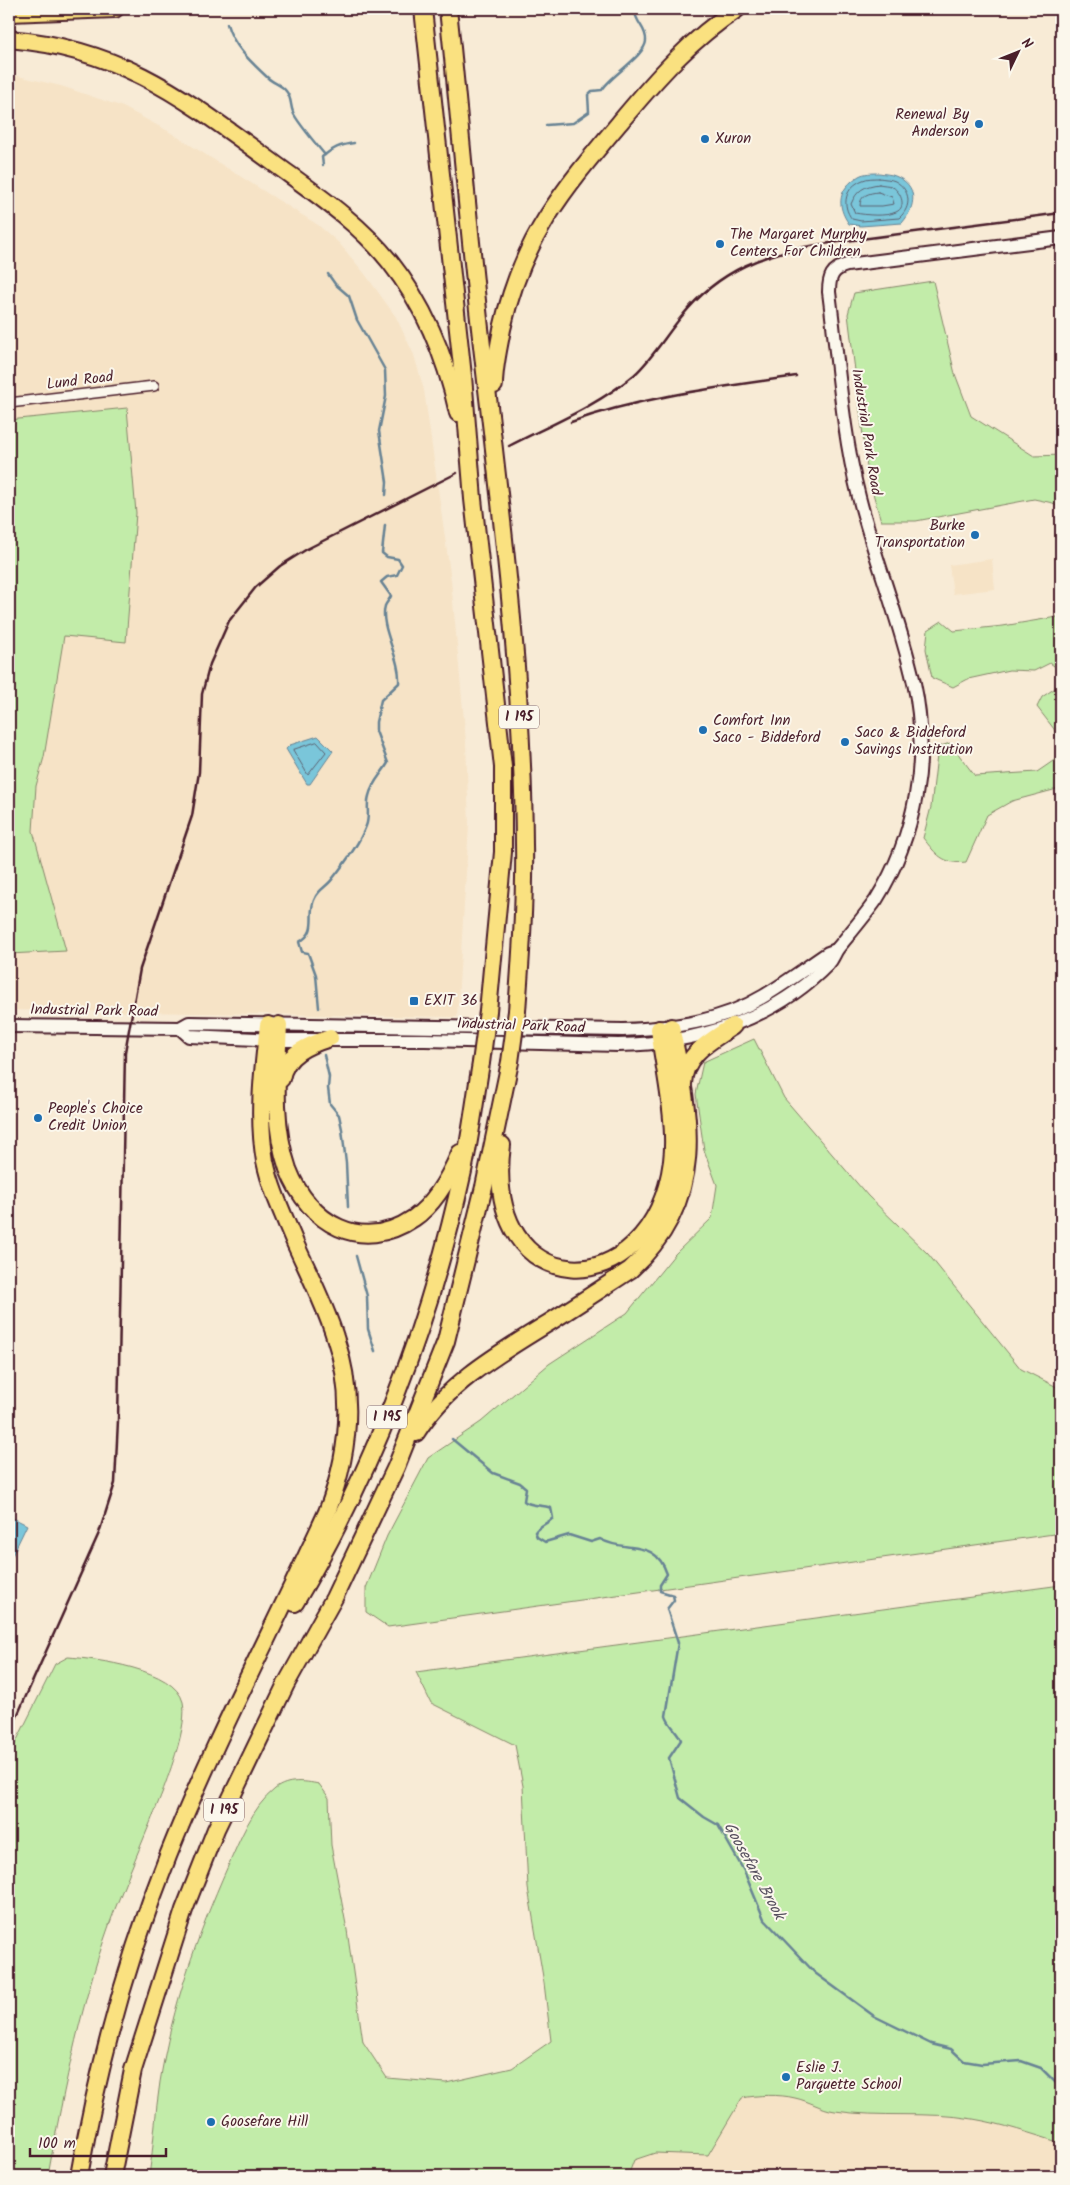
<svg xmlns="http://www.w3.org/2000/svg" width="1070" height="2185" viewBox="0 0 1070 2185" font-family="Kalam,sans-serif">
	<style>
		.built { fill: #f6e3c6 }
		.green { fill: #c2eca9; stroke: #86866a }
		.water { fill: #7ac6da; stroke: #678394 }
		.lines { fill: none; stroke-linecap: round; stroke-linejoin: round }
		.shore { stroke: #5d6271; stroke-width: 1 }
		.stream { stroke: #678394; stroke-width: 2.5 }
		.street-casing { stroke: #4a1f2b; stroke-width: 12 }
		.secondary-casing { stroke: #4a1f2b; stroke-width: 16 }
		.highway-casing { stroke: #4a1f2b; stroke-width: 20 }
		.street { stroke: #fbf7ec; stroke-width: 9 }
		.secondary { stroke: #fbf7ec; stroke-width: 12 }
		.highway { stroke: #fae180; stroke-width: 16 }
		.rail { stroke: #4a1f2b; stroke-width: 2.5 }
		.highway-bridge-casing { stroke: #4a1f2b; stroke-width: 20; stroke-linecap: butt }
		.highway-bridge { stroke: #fae180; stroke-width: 16 }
		.poi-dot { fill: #1f6fb2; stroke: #fbf7ec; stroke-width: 2 }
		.labels { text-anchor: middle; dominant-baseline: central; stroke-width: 4; stroke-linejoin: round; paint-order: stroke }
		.shield { fill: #fbf7ec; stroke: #7f6065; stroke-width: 1 }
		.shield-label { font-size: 14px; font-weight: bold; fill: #4a1f2b }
		.poi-label { font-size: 15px; fill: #4a1f2b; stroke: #fbf7ec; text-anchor: start }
		.street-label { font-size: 15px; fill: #4a1f2b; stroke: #fbf7ec }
		.water-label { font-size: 16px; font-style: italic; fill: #585160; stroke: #fbf7ec }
	</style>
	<rect width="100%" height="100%" fill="#f8ebd6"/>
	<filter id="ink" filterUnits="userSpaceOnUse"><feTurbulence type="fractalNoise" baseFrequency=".02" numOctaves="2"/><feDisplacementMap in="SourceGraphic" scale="10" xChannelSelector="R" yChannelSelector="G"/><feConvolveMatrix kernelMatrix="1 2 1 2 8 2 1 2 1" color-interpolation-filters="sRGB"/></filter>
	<g filter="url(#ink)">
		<g class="built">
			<polygon points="9,74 61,86 123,107 168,131 318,225 339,243 365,274 396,317 414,355 424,390 451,580 466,742 469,825 457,1017 9,1010"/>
			<polygon points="992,559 995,589 953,594 949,565"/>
			<polygon points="737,2035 1061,2120 1061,2176 523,2176"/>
		</g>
		<g class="green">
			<polygon points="933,281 955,374 971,416 1034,456 1061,455 1061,511 1053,503 1034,499 916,521 881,521 868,476 848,314 854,293"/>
			<polygon points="127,408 136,513 126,642 64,636 44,757 36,786 33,831 66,951 9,954 9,420"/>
			<polygon points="1057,617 1061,618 1061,671 1050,663 1034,671 1009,670 968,679 953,687 932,678 926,649 928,630 942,621 954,631 1003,626"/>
			<path d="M1061,674V788L1012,801L987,815L966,862C943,865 936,854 923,838L931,807L938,747L950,743L975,776L1037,772L1056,759L1059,748L1054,729L1037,707L1042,697L1057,687Z"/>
			<polygon points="754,1039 784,1098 868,1196 928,1254 1021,1369 1061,1389 1061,1533 388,1627 366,1612 366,1588 387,1536 428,1458 481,1422 549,1364 627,1313 675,1254 712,1218 717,1185 704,1150 696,1094 703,1062"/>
			<path d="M1061,1585V2143C1032,2134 1003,2124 973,2119C927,2111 881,2118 835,2111C821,2109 809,2101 795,2098C779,2094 758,2095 742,2098L708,2155L655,2153L634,2160L628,2176H149C154,2145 155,2113 160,2082C172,2007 197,1936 228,1866C240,1840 252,1807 275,1789C288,1779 304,1781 319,1784L329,1798L331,1845L347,1930L363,2042L387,2078L446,2083L512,2068L551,2041L544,1983L528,1888L523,1786L515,1745L431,1703L416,1672Z"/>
			<path d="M68,1657C96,1659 175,1669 183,1702C188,1725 170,1771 162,1793C147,1832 130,1870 115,1909C83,1994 64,2086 48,2176H9V1756L55,1664Z"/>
		</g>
		<g class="water">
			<path d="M879,173C884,174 891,174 895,176C919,185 916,207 902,223L861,226L849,224C836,205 838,189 859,176C864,173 873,173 879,173Z"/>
			<polygon points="318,736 333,751 310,784 307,784 286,749 290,745"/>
			<polygon points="9,1516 27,1525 10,1560 9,1560"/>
		</g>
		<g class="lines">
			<g class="shore">
				<path d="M879,178C884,179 891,179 895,181C911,190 912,207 899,218L861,221L852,219C841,205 845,187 863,180C867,178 874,178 879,178Z"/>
				<path d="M879,184C883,185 888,185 891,186C900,190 908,207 896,212C886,217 866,215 855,213L851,204C857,190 864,186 879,184Z"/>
				<path d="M878,192L892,197L894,204L882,206H860C860,195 869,193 878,192Z"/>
				<polygon points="317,742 326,752 308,775 293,750"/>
			</g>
			<g class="stream">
				<path d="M227,24C233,46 251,62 268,78C273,83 282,85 286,91C292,98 290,105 293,112C295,119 320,149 325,155"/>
				<path d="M546,125L573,123L589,112L588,95L592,91L602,90C610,76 645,56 646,41C647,29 636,23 635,12L639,9H647"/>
				<path d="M323,165L322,157C332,148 341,145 354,143"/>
				<polyline points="328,274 335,284 349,296 357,320 385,370 386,396 379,431 387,482 386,495"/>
				<path d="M319,1008L316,975L308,953L302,952L299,942C320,931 306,914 315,898C319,889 328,886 333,878C345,863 359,844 366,826C370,817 366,805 369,796C372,782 381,775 388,763L376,731V722L381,700L399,683C401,658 379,627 385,606C386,603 390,599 391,596L381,582L387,577L397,575L402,565L398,559L387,557L382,553L385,525"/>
				<polyline points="324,1055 329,1077 328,1088 330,1104 339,1115 342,1129 346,1163 348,1207"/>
				<polyline points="356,1256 367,1296 368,1329 375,1351"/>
				<path d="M452,1439L493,1473L520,1483L526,1488L524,1501C531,1507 542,1504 551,1508L553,1518C547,1524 540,1525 535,1532L537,1537L545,1542L569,1535L591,1542L600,1539C626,1554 655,1537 667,1574L660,1585V1591L673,1595L674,1600L667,1609L678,1643L666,1716C669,1726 678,1731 681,1740L669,1758L680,1798L704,1817L718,1825L744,1871L764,1919L815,1973L874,2016L931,2044L951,2049L964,2061L982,2064L1021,2061L1041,2068L1061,2088"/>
			</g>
			<defs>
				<polyline id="street" points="9,403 154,386"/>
				<g id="secondary">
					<path d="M9,1026L180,1028L189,1023L623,1030C673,1028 721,1022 764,996C786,983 807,967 828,953L836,950"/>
					<path d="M180,1028L189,1036L278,1040H425L618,1045C695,1044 774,1020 828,964C833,959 834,953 838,948C851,932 864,917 876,900C916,836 930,756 914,683C900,620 875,560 859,497C842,431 838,360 829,292C829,277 832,269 847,265L1061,238"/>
				</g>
				<g id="highway">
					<polyline points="423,9 463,376 473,499 503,767 503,852 488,1011"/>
					<path d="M448,9C460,121 469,234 482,346C501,511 523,678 524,844C525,900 521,956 517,1011"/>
					<polyline points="9,13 115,9"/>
					<path d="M9,39C124,49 185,99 275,164C316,194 358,222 390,262C425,306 446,358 458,413"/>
					<path d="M494,385C494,366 499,347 502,329C522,238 563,190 621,121C656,79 691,39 737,9"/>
					<path d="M279,1025C277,1071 272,1124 288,1169C309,1224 361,1254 414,1218C436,1203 450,1176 460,1153"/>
					<path d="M281,1079C285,1054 308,1045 330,1038"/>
					<path d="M683,1084C684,1054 711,1041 733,1026"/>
					<path d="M502,1145C481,1304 652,1310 672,1161C677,1123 664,1068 659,1029"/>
					<path d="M416,1433C448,1382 500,1353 550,1322C577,1305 604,1287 630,1270C708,1199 691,1119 671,1027"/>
					<path d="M295,1603C374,1470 430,1322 463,1171C471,1135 475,1099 481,1063"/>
					<path d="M79,2176C98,2067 127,1959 168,1856C215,1738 275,1626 327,1512C349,1455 355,1395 335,1337C325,1305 309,1274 295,1243C284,1216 271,1190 265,1161C257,1116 263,1069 268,1025"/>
					<polyline points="112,2176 133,2070 184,1910 216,1829 286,1684 334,1598 396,1467 446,1341 484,1187 510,1062"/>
				</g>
			</defs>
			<use href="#street" class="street-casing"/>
			<use href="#secondary" class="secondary-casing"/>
			<use href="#highway" class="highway-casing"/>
			<use href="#street" class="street"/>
			<use href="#secondary" class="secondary"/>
			<use href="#highway" class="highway"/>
			<g class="rail">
				<path d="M571,422C643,396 721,387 796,376"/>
				<path d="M509,446C552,424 597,406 634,375C652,359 666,335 682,316C719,270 766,252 823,244L1061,213"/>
				<polyline points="9,1734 99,1533 115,1483 118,1420 125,1052 140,969 192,816 199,772 202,694 210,664 229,621 256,587 280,566 307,549 457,473"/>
			</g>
			<defs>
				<g id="highway-bridge">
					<polyline points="510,1062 517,1011"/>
					<polyline points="481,1063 488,1011"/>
				</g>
			</defs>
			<use href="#highway-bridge" class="highway-bridge-casing"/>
			<use href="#highway-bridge" class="highway-bridge"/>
		</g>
	</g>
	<g class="poi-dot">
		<circle cx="979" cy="124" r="5"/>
		<circle cx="705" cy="139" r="5"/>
		<circle cx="720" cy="244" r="5"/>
		<circle cx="975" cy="535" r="5"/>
		<circle cx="703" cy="730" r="5"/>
		<circle cx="845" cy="742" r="5"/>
		<rect x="409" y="996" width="10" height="10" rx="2.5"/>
		<circle cx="38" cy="1118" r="5"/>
		<circle cx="786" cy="2077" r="5"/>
		<circle cx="211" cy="2122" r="5"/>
	</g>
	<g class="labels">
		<g class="shield">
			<rect x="499" y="705.5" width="40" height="23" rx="4"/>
			<rect x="367" y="1405.5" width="40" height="23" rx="4"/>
			<rect x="204" y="1798.5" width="40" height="23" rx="4"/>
		</g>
		<g class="shield-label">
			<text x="519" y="717">I 195</text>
			<text x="387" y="1417">I 195</text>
			<text x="224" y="1810">I 195</text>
		</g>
		<g class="poi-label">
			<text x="969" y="115" text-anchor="end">Renewal By<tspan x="969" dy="17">Anderson</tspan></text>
			<text x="715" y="139">Xuron</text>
			<text x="730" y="235">The Margaret Murphy<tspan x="730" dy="17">Centers For Children</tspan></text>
			<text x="965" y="526" text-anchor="end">Burke<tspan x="965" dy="17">Transportation</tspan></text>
			<text x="713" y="721">Comfort Inn<tspan x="713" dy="17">Saco - Biddeford</tspan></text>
			<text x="855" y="733">Saco &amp; Biddeford<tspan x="855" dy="17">Savings Institution</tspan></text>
			<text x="424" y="1001">EXIT 36</text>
			<text x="48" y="1109">People's Choice<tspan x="48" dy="17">Credit Union</tspan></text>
			<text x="796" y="2068">Eslie J.<tspan x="796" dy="17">Parquette School</tspan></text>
			<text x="221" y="2122">Goosefare Hill</text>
		</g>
		<g class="street-label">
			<text transform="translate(80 381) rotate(-7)">Lund Road</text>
			<text transform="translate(866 432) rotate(81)">Industrial Park Road</text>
			<text transform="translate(94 1011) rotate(1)">Industrial Park Road</text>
			<text transform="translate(521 1026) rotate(2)">Industrial Park Road</text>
		</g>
		<g class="water-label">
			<text transform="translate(754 1871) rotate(61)">Goosefare Brook</text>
		</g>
	</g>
	<rect width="1070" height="2185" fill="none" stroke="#fbf7ec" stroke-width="30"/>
	<rect x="15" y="15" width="1040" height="2155" fill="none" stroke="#4a1f2b" stroke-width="2" filter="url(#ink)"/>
	<g transform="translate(1018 52) rotate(47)" stroke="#fbf7ec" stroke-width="4" paint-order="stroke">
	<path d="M0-4L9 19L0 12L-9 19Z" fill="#4a1f2b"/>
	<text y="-8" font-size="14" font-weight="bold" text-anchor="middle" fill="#4a1f2b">N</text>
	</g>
	<path d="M30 2148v8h136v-8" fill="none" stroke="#4a1f2b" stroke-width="2.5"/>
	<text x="38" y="2148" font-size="15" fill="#4a1f2b" stroke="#fbf7ec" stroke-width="4" paint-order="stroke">100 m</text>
</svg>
